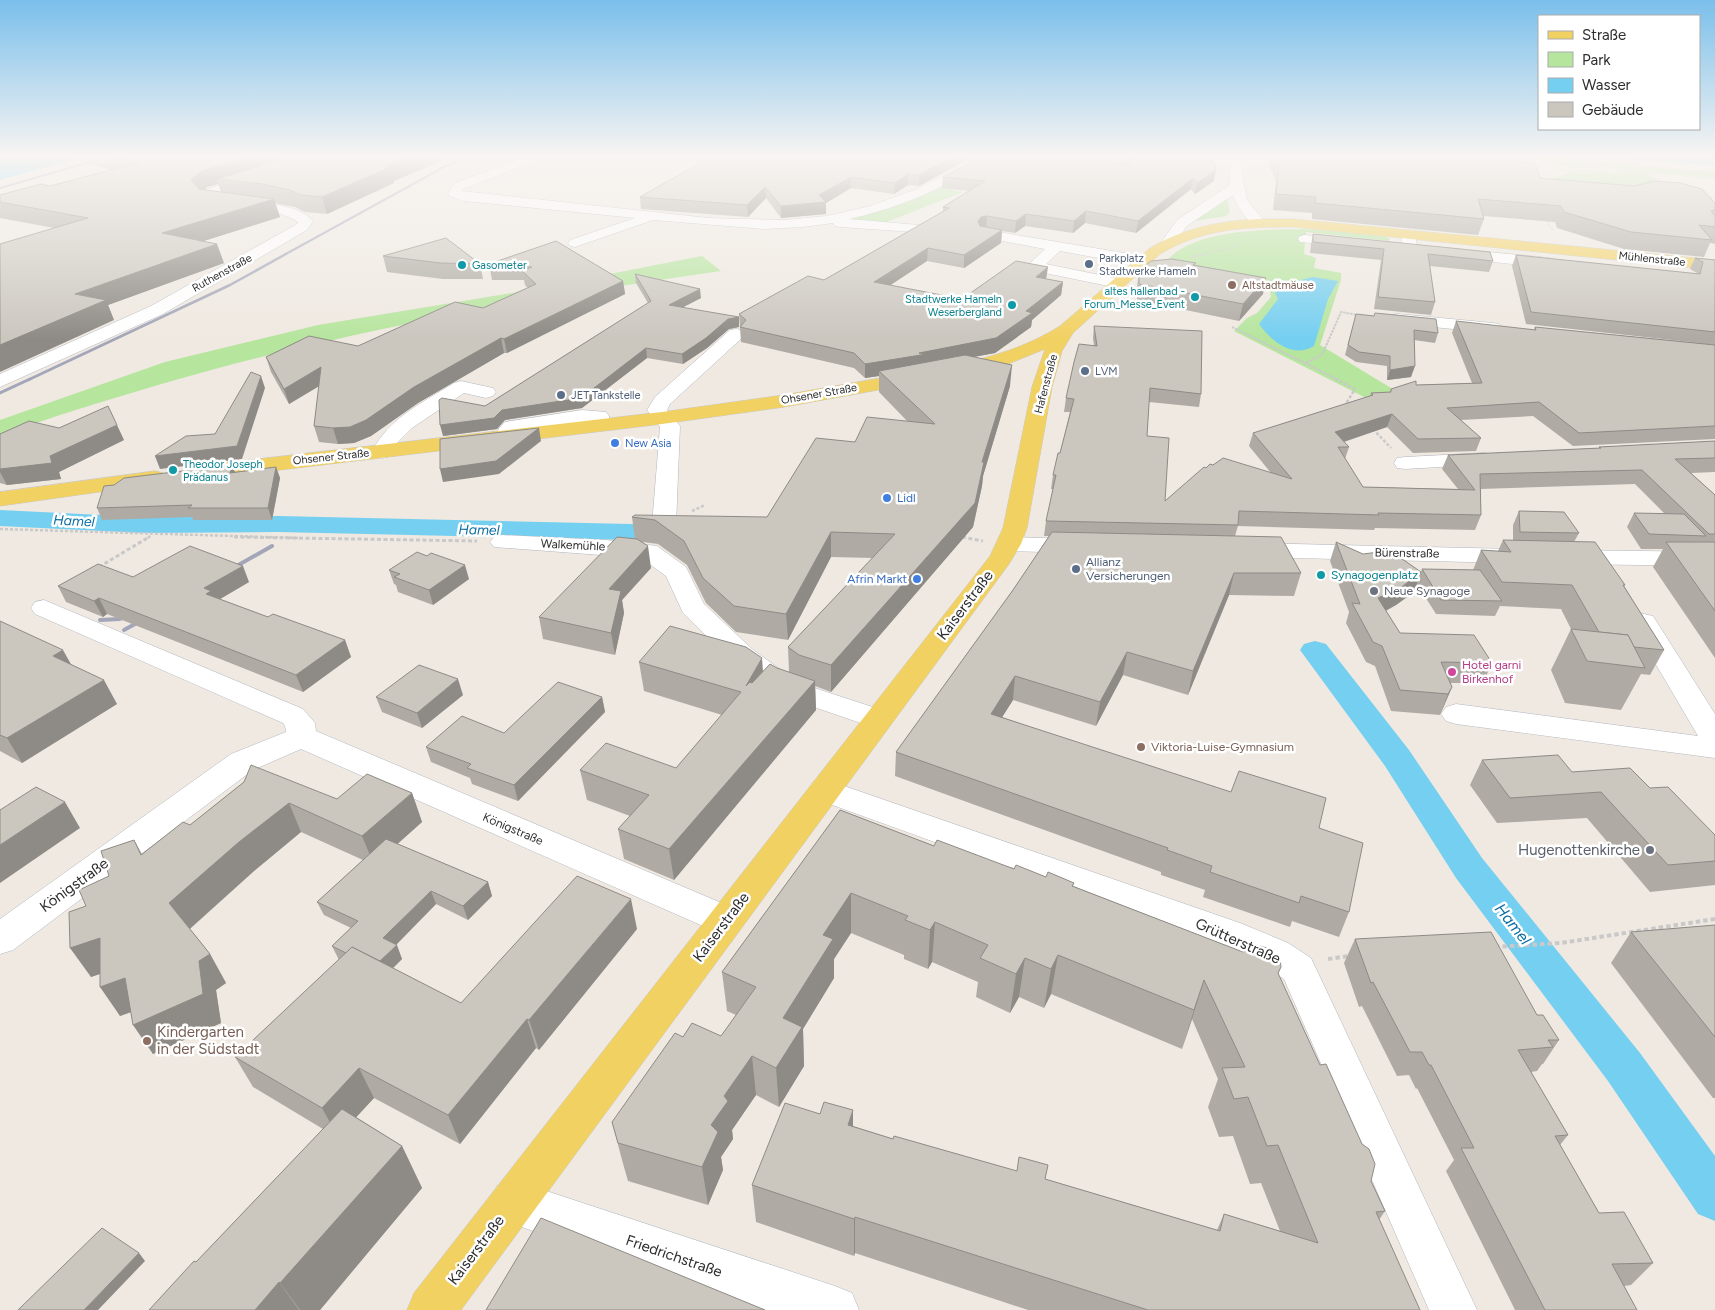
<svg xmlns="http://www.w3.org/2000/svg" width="1715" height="1310" viewBox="0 0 1715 1310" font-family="Figtree,sans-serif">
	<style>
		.green { fill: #b6e59e }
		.water { fill: #75cff0 }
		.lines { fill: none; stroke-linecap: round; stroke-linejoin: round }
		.canal { fill: #75cff0; fill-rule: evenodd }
		.minor-casing { stroke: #b4b7c1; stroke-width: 1 }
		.major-casing { stroke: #c9c9c9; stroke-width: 1 }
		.path-far4 { stroke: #c9c9c9; stroke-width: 1; stroke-dasharray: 2 1; stroke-linecap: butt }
		.path-far3 { stroke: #c9c9c9; stroke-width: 2; stroke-dasharray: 2.5 1; stroke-linecap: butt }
		.path-far2 { stroke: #c9c9c9; stroke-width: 2.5; stroke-dasharray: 3 2; stroke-linecap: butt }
		.path-far1 { stroke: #c9c9c9; stroke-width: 3; stroke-dasharray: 4 2.5; stroke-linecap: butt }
		.path { stroke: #c9c9c9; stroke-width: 4; stroke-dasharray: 4.5 3; stroke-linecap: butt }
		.minor { fill: #fff; fill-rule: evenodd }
		.major { fill: #f2d163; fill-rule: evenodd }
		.rail-far3 { stroke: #a3a6b8; stroke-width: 2 }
		.rail-far2 { stroke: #a3a6b8; stroke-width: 2.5 }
		.rail-far1 { stroke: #a3a6b8; stroke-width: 3 }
		.rail { stroke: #a3a6b8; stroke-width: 4 }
		.wall { fill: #afaba4; fill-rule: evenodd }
		.shaded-wall { fill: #8e8b86 }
		.building { fill: #cbc7bf; stroke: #8e8b86 }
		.service-dot { fill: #5c6f8a; stroke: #fff; stroke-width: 2 }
		.culture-dot { fill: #0f9aa8; stroke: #fff; stroke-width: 2 }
		.education-dot { fill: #8d6e63; stroke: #fff; stroke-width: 2 }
		.shop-dot { fill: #3f7fe0; stroke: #fff; stroke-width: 2 }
		.worship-dot { fill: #6b7280; stroke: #fff; stroke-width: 2 }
		.hotel-dot { fill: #d1479c; stroke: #fff; stroke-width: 2 }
		.labels { text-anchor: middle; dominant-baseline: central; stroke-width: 5; stroke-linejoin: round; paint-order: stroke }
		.far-service-label { font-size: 11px; fill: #4e5e75; stroke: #fff; text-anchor: start }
		.far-street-label { font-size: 11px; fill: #2e2e2e; stroke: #fff }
		.far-culture-label { font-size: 11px; fill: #0d838f; stroke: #fff; text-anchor: start }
		.far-education-label { font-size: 11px; fill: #785e54; stroke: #fff; text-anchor: start }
		.far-shop-label { font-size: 11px; fill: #366cbe; stroke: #fff; text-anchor: start }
		.shop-label { font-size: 12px; fill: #366cbe; stroke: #fff; text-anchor: start }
		.street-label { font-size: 12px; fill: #2e2e2e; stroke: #fff }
		.service-label { font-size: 12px; fill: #4e5e75; stroke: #fff; text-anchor: start }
		.culture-label { font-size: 12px; fill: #0d838f; stroke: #fff; text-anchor: start }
		.worship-label { font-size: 12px; fill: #5b616d; stroke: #fff; text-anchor: start }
		.hotel-label { font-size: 12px; fill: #b23c85; stroke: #fff; text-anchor: start }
		.education-label { font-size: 12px; fill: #785e54; stroke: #fff; text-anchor: start }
		.water-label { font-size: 14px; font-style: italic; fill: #0d6fa3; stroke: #fff }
		.near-street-label { font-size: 15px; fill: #2e2e2e; stroke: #fff }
		.near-worship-label { font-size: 15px; fill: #5b616d; stroke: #fff; text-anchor: end }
		.near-education-label { font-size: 15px; fill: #785e54; stroke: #fff; text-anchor: start }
		.near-water-label { font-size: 16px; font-style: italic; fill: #0d6fa3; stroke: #fff }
	</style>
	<rect width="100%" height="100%" fill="#efe9e1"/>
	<g class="green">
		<path d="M1553,158L1577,161L1600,167C1588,169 1550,167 1542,159Z"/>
		<polygon points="1592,162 1715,172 1715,178 1632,171 1598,165"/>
		<path d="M1575,170H1603L1616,174L1614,171C1622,169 1642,171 1650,175C1658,180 1662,186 1671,189L1552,179Z"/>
		<polygon points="959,177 964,182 952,190 963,192 879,225 857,222 850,218"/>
		<polygon points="1227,198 1230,212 1226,216 1188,222"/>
		<path d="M1303,229L1373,234L1389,238V241L1306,232L1304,254L1316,258L1314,268L1341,273V280L1320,345L1396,391L1370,400L1234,331L1247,318L1257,313L1271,297L1270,291L1193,275L1167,260C1197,229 1262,230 1303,229Z"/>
		<path d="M702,256L721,271C532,298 342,331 158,385C105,401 51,416 0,437V420L165,362L318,325L512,293Z"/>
	</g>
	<g class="water">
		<polygon points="0,156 87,156 0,180"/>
		<polygon points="1590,156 1715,156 1715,166"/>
		<path d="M1313,277L1338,281L1328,299L1314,346C1293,359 1271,341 1259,324L1278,299L1275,293L1285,284Z"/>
	</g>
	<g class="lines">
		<g class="canal">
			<polygon points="0,510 143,517 278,516 675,525 684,528 688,533 684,538 675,541 278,532 143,533 0,526"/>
			<polygon points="1315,641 1326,644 1409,750 1482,858 1640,1053 1715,1156 1715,1221 1698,1214 1608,1081 1456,878 1385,766 1300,650 1304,644"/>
		</g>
		<defs>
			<g id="minor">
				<path d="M528,156H545L543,158L463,189L462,191L708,218L784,220L827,216L870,206L917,189L977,156H991C984,164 971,170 962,176C926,196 889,210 849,219L919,225L921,228L914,232L840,227L835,226L833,223L803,227L765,229L653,220L575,247L570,246L568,243L570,240L635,218L464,201L449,196L448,193L455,183Z"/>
				<polygon points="1105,156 1118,156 1111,164 1131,169 1133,172 1127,176 1099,168 1097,165"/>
				<path d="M1188,156C1203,156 1226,152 1239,161L1260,156H1310L1314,159L1308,163H1262L1241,168L1247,200L1266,223L1264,226H1254C1245,217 1237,207 1233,195L1187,226L1174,244H1164L1162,241L1177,220L1230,185V170L1232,167C1220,158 1199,166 1188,156Z"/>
				<path d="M1498,156H1519L1525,162L1523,165C1513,168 1485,171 1477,164L1483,160H1508L1500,158Z"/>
				<path d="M254,174L258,175L260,178L258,181L214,197C238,200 298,201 313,221L307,230L163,314L0,387V374L151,306L297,224L298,222C272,205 235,211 205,204L199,197L208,189Z"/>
				<polygon points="986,230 1142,256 1147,258 1150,261 1147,264 1142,266 1060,251 1046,264 1124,280 1126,283 1124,286 1118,288 1040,272 1028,265 1045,249 981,237 979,234 981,231"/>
				<path d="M1409,230L1414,231L1417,245L1550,258L1555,260L1558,263L1555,266L1550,268L1410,253L1405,252C1401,247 1400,236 1404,231Z"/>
				<polygon points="1305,235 1349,239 1354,240 1356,243 1354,246 1349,247 1300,242 1298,239 1300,236"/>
				<polygon points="1399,314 1493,323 1499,324 1502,328 1499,332 1493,333 1393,323 1391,319 1393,315"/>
				<polygon points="736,329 742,330 745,334 742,338 670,404 667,410 680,426 676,525 672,530 664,532 656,530 652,525 660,427 647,410 655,397 730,330"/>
				<path d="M461,381L493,388L496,392L493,396L486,398L464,393L412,428L397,443L390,456L383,458L376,456L372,452C388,418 424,402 454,383Z"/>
				<polygon points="582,410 606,412 609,416 610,425 607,429 600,431 593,429 590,422 582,422 518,431 513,442 506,444 499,442 496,438 499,428 505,422"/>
				<polygon points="1484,453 1492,454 1495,459 1492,464 1405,469 1397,468 1394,463 1397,458 1405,457"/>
				<polygon points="502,535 606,540 657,546 686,567 704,604 752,649 799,683 888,712 893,719 888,726 878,729 779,695 732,661 683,613 666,576 641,558 494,547 490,542 494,537"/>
				<polygon points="1009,537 1080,539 1089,541 1092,546 1089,551 1080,553 1009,551 1001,549 997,544 1001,539"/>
				<polygon points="1251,543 1515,549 1524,551 1527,556 1524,561 1515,563 1251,557 1242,555 1239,550 1242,545"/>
				<polygon points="1568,550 1715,552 1715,566 1568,564 1559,562 1556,557 1559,552"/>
				<polygon points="44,600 303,709 315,723 316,731 738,910 743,920 738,930 725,934 712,930 301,749 253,770 13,950 0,954 0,919 231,754 286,732 285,726 283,723 35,614 31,608 35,602"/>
				<polygon points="1644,614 1653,616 1715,714 1715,758 1456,724 1446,721 1441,714 1446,707 1456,704 1698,736 1631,622 1635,616"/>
				<polygon points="824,779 1240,923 1288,943 1311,958 1477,1310 1429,1310 1284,979 1262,965 1214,943 813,798 808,790 813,782"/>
				<polygon points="513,1180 835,1286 852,1293 859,1310 764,1310 513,1224 497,1218 491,1202 497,1186"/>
			</g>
			<g id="major">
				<path d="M1258,219H1294L1715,260V270L1294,227C1245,227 1204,228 1160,254L1073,333L1062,351L1052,387L1027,528L1021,544L1009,564L461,1310H407L414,1293L990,556L1003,528L1032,387L1045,349L1008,364L960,376L953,374L951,370L953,366C993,356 1025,348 1060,326L1150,248C1184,228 1219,221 1258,219Z"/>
				<polygon points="915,372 922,374 924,378 922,382 784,407 662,424 197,480 189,478 186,473 189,468 197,466 662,412 784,395"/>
				<polygon points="155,471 163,473 166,478 163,483 0,506 0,492"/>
			</g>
		</defs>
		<use href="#minor" class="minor-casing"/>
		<use href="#major" class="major-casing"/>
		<g class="path-far4">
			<polyline points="1538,156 1715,172"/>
			<polyline points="1577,156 1625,160"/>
			<polyline points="1538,160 1574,168"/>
			<polyline points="1584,162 1607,167"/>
			<polyline points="1538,164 1561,170"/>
			<polyline points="1653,174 1663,184"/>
			<polyline points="1541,178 1561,170 1613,169 1715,179"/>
			<polyline points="1707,197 1715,197"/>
			<polyline points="1547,218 1548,224 1553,230"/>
			<polyline points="1199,255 1237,246"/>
		</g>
		<g class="path-far3">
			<polyline points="1192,257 1205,254"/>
			<polyline points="1232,327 1305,363"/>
			<polyline points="1338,380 1305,363 1322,355 1341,312 1358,315"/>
		</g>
		<g class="path-far2">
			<polyline points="1335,379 1355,389 1347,402 1349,404"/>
			<polyline points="1373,429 1391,448"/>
			<polyline points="692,511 705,505"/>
			<polyline points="0,529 300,538"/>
			<polyline points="962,537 967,538"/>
			<polyline points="148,538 151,535"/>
		</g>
		<g class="path-far1">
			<polyline points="234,537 477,541"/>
			<polyline points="962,537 983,541"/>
			<polyline points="99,567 149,537"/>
		</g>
		<g class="path">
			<polyline points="1495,947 1561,943 1715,919"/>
			<polyline points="1328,959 1349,956"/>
		</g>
		<use href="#minor" class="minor"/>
		<use href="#major" class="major"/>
		<g class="rail-far3">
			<polyline points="0,188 76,166 121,156"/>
			<polyline points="284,255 444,167 470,156"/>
		</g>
		<polyline class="rail-far2" points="28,380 230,285 286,254"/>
		<polyline class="rail-far1" points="0,393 30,379"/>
		<g class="rail">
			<polyline points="226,572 272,546"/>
			<polyline points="100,620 119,619 134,615"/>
			<polyline points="124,630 146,618"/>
		</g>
	</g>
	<g class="wall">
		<path d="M86,156H452L394,181V183L327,214L305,212L295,207L275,203L280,217L203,241L224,263L108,305L114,320L54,228L0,218V195L50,186L112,170L89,164ZM218,184L221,192L205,190L207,187Z"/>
		<polygon points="602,156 689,156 688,159 603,159"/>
		<polygon points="973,156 919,186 908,185 894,194 851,188 826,203 826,214 781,218 766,198 748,217 641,209 640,197"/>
		<polygon points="981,156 1103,156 1100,159 1114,163 1115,156 1213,156 1214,181 1195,194 1191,189 1136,233 1085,223 1073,233 1025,226 1015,233 1002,231 1001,243 964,268 927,261 890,285 962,299 1047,279 1063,282 1061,295 1032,320 1031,327 995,353 973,357 1010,386 983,476 982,486 973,527 831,692 815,686 816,710 674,880 624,859 618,829 630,816 587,800 580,770 676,768 722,715 644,691 639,662 763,672 777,668 789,672 788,647 873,558 831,557 788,640 736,632 706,603 687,565 658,544 643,542 651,568 622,600 624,613 615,655 543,639 539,617 635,539 632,517 767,517 855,442 908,422 879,392 879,376 865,378 854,368 741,342 739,314 824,280 943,212 943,207 969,191 942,188 943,177"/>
		<polygon points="1271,156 1421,156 1540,178 1715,203 1715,244 1710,243 1704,257 1624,249 1557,228 1555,222 1483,216 1484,219 1478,235 1312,219 1312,213 1273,210 1276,181 1269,165"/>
		<polygon points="1313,234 1493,261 1489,272 1430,266 1435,302 1431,315 1374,309 1381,260 1310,253 1311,245"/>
		<polygon points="556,241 623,281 625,294 507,353 504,353 418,403 371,436 354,443 338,444 319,442 314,426 319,386 289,404 271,372 266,357 358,346 483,308 528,288 525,285 524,280 492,280 489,264"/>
		<polygon points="1516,255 1697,274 1697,273 1690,269 1695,258 1715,260 1715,439 1573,446 1533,416 1461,420 1481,438 1476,451 1413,453 1387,427 1344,442 1349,447 1345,459 1363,487 1458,489 1442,469 1448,455 1599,448 1599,447 1715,441 1715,472 1691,473 1715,495 1715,658 1653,567 1663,549 1641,549 1627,527 1634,513 1665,514 1635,484 1481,489 1481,515 1475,530 1375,528 1374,530 1238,526 1235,536 1301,573 1294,596 1229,595 1188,695 1123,675 1096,726 1013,700 1002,717 1319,828 1349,912 1339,937 1292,921 1290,927 1203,897 1205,890 1161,875 1161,872 895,776 896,752 1013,590 1049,536 1044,536 1046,521 1053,489 1051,489 1053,475 1060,453 1070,412 1064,412 1066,398 1094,345 1093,338 1094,326 1201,394 1199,407 1149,402 1147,436 1165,501 1206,468 1213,465 1271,473 1249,446 1253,433 1370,396 1371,393 1390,392 1391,389 1416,385 1472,383 1452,333 1456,321 1534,330 1535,327 1709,344 1526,324 1512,266"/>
		<polygon points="383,256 480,264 483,279 443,279 387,272"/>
		<polygon points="1196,263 1195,265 1266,278 1263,294 1239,321 1137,300 1137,287 1139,271"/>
		<polygon points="635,274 701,298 683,307 739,327 729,329 707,348 683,364 647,358 582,408 505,420 497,429 443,436 485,406 648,303 636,283"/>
		<polygon points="1375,313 1438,333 1435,343 1414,340 1411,377 1387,380 1387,366 1356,362 1345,355 1356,314 1374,316"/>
		<polygon points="59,428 124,440 59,472 61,479 7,485 0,483 0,434"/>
		<polygon points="232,465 235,472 276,467 280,478 272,520 193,520 192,517 102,520 97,508 114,485"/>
		<polygon points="1519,511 1579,533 1574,542 1625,585 1624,586 1664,650 1650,675 1641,674 1621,710 1565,703 1551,670 1571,629 1561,609 1500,606 1495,616 1436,614 1417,584 1414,592 1396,605 1386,611 1400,633 1492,663 1483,683 1450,683 1452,687 1440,715 1391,711 1375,666 1366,662 1346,623 1349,612 1330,561 1336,542 1363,554 1421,572 1422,569 1473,570 1481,550 1498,551 1503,540 1513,540 1513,525"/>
		<polygon points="389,570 469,579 433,605 398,592 396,585 394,584"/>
		<polygon points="133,577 249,582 220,599 268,617 345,640 351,657 303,692 107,614 103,617 66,602 58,586"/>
		<polygon points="0,621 71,664 117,704 22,763 0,751"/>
		<polygon points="463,695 422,728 382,712 376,697"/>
		<polygon points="602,697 605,712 518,801 472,784 470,778 431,762 426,747 504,733"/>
		<polygon points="1482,760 1572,772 1650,788 1715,835 1715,885 1650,892 1587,818 1497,823 1470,785"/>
		<polygon points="244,782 337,799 412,793 422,822 397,844 488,882 492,896 468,920 436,904 396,945 402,959 393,968 461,1003 637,929 539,1050 536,1048 460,1144 374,1098 356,1117 402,1146 422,1188 320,1310 149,1310 196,1262 323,1129 253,1087 235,1057 339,960 332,946 351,928 324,915 317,902 363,860 301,832 254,871 190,929 210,954 226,983 216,990 221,1023 153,1054 131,1012 120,1016 100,974 91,977 86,906 109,876 134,840 142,854 190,825"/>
		<polygon points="840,810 934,846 1046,877 1074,883 1073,886 1281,967 1278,974 1371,1181 1385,1211 1379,1220 1420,1310 1028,1310 855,1253 854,1256 756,1222 752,1185 853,1126 893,1139 1045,1179 1217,1230 1224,1214 1280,1231 1261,1183 1250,1184 1233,1136 1219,1137 1208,1107 1218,1079 1192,1019 1182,1049 1051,994 1044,1008 1019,997 1010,1013 976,997 978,982 932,962 928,969 904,959 904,955 851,933 834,959 834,978 803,1029 804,1066 779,1107 756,1095 732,1130 733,1139 721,1157 723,1170 708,1205 628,1181 622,1160 612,1122 683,1037 721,1036 736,1015 727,1011 722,972"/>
		<polygon points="1715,925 1715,1098 1713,1098 1611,963 1631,932"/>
		<polygon points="1355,939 1537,1015 1559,1040 1543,1064 1542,1064 1537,1071 1531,1072 1568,1135 1560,1145 1599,1213 1653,1263 1631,1285 1624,1286 1637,1310 1515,1310 1446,1171 1454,1160 1417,1088 1416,1089 1409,1075 1397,1076 1362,1006 1359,1007 1344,963"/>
	</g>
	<g class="shaded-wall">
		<polygon points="254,156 312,156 217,179 218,184 207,187 197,197 191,180 202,171"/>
		<polygon points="411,156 452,156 394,181 394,183 327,214 322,197 386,166"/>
		<polygon points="954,156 973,156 919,186 919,175"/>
		<polygon points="1216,170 1214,181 1195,194 1197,183"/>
		<polygon points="908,174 908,185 894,194 895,183"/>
		<polygon points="851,177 851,188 826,203 826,214 781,218 781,206 819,195"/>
		<polygon points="1193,178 1191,189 1136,233 1138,221"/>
		<polygon points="765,187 766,198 748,217 747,205"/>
		<polygon points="274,199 280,217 169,252 162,233"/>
		<polygon points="1086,211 1085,223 1073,233 1074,221"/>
		<polygon points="1026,214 1025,226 1015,233 1016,221"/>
		<polygon points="987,216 986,228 981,229 978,221 981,217"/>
		<polygon points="1002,230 1001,243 964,268 964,255"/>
		<polygon points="217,244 224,263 108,305 114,320 0,372 0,345 75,294"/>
		<polygon points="928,248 927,261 874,296 874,282"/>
		<polygon points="1048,267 1046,280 1036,277"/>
		<polygon points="1266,278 1263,294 1239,321 1243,304"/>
		<polygon points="623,281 625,294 507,353 504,339"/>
		<polygon points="1063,282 1061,295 1032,320 1031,327 995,353 926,366 879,371 879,376 865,378 865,364 919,353 1026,311"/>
		<polygon points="700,289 701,298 670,314 669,305"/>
		<polygon points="739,317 739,327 729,329 707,348 683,364 682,354 728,319"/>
		<polygon points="501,338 504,353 418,403 371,436 354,443 338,444 333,428 414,387"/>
		<polygon points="646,348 647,358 582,408 505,420 497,429 443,436 440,425 502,410"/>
		<polygon points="1012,365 1010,386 983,476 982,486 973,527 831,692 831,665 982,462"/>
		<polygon points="1415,366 1411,377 1387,380 1390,370"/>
		<polygon points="321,367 326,382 289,404 284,389"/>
		<polygon points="261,376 265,388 242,459 160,469 155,456 237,446"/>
		<polygon points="1392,414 1387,427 1331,446 1335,432"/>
		<polygon points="117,425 124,440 59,472 61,479 7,485 0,472 0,469 50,456"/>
		<polygon points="539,428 541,441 499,474 443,482 440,469"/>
		<polygon points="232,465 237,477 230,473"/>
		<polygon points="276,467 280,478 272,520 268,508"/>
		<polygon points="831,532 831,557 788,640 786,614"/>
		<polygon points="648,546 651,568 622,600 624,613 615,655 611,633 609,589"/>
		<polygon points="465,565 469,579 433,605 429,590"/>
		<polygon points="243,566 249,582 215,602 213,611 204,588"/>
		<polygon points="1421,572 1414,592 1396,605 1371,618 1378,598"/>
		<polygon points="1234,573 1229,595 1188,695 1193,671"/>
		<polygon points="99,598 107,614 103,617 94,601"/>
		<polygon points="345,640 351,657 303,692 296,675"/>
		<polygon points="63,650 77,675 53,656"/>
		<polygon points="1127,652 1123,675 1096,726 1100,702"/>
		<polygon points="762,658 764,686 746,686"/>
		<polygon points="1015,676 1013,700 989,738 991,714"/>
		<polygon points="458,679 463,695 422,728 417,713"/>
		<polygon points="104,680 117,704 22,763 7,738"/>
		<polygon points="815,681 816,710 674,880 669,849"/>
		<polygon points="1452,687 1440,715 1448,694"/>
		<polygon points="602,697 605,712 518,801 514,785"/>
		<polygon points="412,793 422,822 374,865 362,836"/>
		<polygon points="65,802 80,828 0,883 0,845"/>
		<polygon points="289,803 301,832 254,871 186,932 169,903 239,842"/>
		<polygon points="488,882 492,896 468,920 463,906"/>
		<polygon points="431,891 436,904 389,952 383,938"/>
		<polygon points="851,893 851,933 834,959 834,978 803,1029 804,1066 779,1107 776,1068 783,1018 823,935"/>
		<polygon points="631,899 637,929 539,1050 529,1020"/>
		<polygon points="935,922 932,962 928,969 930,930"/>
		<polygon points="100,938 119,967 91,977 70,948"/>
		<polygon points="397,945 402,959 380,981 374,967"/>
		<polygon points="210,954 226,983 216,990 221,1023 153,1054 133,1025 199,961"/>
		<polygon points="1058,955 1051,994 1044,1008 1051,969"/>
		<polygon points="1025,958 1019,997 1010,1013 1016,974"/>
		<polygon points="125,978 145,1007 120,1016 100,987"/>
		<polygon points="1204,980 1192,1019 1182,1049 1194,1010"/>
		<polygon points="527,1019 536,1048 460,1144 448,1115"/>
		<polygon points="752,1056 756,1095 732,1130 733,1139 721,1157 723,1170 708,1205 702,1167 711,1125 724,1096"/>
		<polygon points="359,1068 374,1098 338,1137 322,1108"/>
		<polygon points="853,1110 853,1149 848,1125"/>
		<polygon points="402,1146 422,1188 320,1310 300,1310 280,1283"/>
		<polygon points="855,1217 855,1253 854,1256 854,1219"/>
		<polygon points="139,1253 145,1261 98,1310 84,1310"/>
		<polygon points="279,1282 299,1310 255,1310"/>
	</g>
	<g class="building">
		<polygon points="115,156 254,156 202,171 191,180 199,189 274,199 162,233 217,244 75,294 106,300 0,345 0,244 88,218 0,202 0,195 41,184 50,186 141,162"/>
		<polygon points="292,156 411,156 386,166 390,167 322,197 300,195 290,190 262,184 217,179"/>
		<polygon points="712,156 954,156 919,175 908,174 895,183 851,177 819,195 826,202 781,206 765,187 747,205 640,197"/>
		<polygon points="981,156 1098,156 1100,159 1128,167 1136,161 1134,157 1130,156 1213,156 1216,170 1197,183 1193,178 1138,221 1086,211 1074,221 1026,214 1016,221 987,216 981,217 978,221 980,226 1002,230 964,255 928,248 874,282 962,299 1016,261 1048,267 1036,277 1063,282 1026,311 1032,313 996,338 919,353 927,354 865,364 854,353 740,327 746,320 739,314 808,276 824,280 949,208 943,207 985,181 943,177"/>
		<polygon points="1275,156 1421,156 1496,160 1535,163 1540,178 1634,186 1654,181 1680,183 1702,189 1715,203 1715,210 1711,211 1715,216 1715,227 1699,225 1712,240 1631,232 1564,212 1561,206 1478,199 1484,219 1315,203 1316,197 1276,194 1279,168 1281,168"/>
		<polygon points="1313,234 1490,252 1493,261 1428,254 1435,302 1378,297 1384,249 1313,242"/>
		<polygon points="446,238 480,264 440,263 383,256"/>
		<polygon points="556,241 623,281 504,339 501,338 414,387 366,420 350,427 333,428 314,426 321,367 284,389 266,357 309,336 358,346 455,302 483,308 536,284 522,271 532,267 489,266 489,264"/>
		<polygon points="1516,255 1700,274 1703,262 1695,258 1715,260 1715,332 1531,312"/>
		<polygon points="1172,259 1196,263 1193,265 1266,278 1243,304 1139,284 1139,271 1151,261"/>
		<polygon points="635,274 700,289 669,305 739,317 728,319 706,338 682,354 646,348 581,398 502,410 494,418 440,425 439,400 442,398 485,406 651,301"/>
		<polygon points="1375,313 1436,319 1438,333 1414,330 1415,366 1390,370 1390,356 1359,352 1348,345 1356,314 1374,316"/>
		<polygon points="1456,321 1536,330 1535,327 1715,345 1715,426 1579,433 1539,402 1447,408 1481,438 1418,439 1392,414 1335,432 1349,447 1338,447 1363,487 1475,490 1448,455 1601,448 1599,447 1715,441 1715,458 1675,459 1715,495 1715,534 1709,534 1642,470 1480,474 1481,515 1378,513 1379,515 1239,511 1238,525 1046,521 1056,475 1053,475 1058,453 1060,453 1074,399 1066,398 1074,362 1079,344 1097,346 1094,326 1202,331 1201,394 1150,388 1147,436 1169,438 1165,501 1204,467 1206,468 1210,464 1213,465 1223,458 1292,479 1253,433 1373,395 1371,393 1391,392 1391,389 1416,381 1416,385 1482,383"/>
		<polygon points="965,355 1012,365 982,462 984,462 975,503 831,665 799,655 788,647 895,534 831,532 786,614 734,606 703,578 684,541 655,520 632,517 635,515 767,517 816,438 855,442 867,417 935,424 879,371"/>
		<polygon points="251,372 261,376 237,446 155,456 186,436 215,434"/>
		<polygon points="108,406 117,425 50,456 52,463 0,469 0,434 29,421 59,428"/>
		<polygon points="539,428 496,461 440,469 440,439"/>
		<polygon points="232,465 230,473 276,467 268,508 188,508 192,505 97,508 104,486 114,485 124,478"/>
		<polygon points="1519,511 1564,512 1579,533 1520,532"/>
		<polygon points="1634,513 1684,514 1706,536 1649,534"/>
		<polygon points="1052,532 1281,537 1301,573 1234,573 1193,671 1127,652 1100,702 1015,676 991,714 1231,792 1239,771 1326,798 1319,828 1363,843 1349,912 1301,896 1299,903 1210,872 1212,866 1167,850 1168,848 896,752 1013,590"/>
		<polygon points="617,537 637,539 648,546 609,589 621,591 611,633 539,617"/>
		<polygon points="1503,540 1595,542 1625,585 1623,585 1664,650 1634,647 1628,635 1599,632 1572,585 1502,582 1481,550 1511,552"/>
		<polygon points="1336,542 1363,554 1379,552 1398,556 1421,572 1403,586 1378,598 1400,633 1474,635 1492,663 1441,662 1452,687 1448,694 1400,690 1382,646 1373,642 1352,603 1360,604"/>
		<polygon points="1666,542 1715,542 1715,611"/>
		<polygon points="190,546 243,566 204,588 211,591 206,594 268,617 273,614 345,640 296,675 99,598 94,601 58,586 98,564 133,577"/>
		<polygon points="417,552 427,556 431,553 465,565 429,590 394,577 400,574 389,570"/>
		<polygon points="1422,569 1480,570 1502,601 1441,600"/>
		<polygon points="0,621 63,650 53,656 104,680 7,738 0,735"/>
		<polygon points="670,626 746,647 762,658 746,686 750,682 752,683 770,664 777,668 815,681 669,849 618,829 649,795 580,770 606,743 676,768 741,692 639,662"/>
		<polygon points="1571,629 1628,635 1645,668 1587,661"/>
		<polygon points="419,665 458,679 417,713 376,697"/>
		<polygon points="558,682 602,697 514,785 467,768 471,764 426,747 462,716 504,733"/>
		<polygon points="1558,755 1572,772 1630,768 1650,788 1668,787 1715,835 1715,861 1668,865 1601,792 1510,798 1482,760"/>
		<polygon points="251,765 337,799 367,774 412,793 362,836 289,803 239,842 169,903 210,954 199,961 203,994 133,1025 125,978 100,987 100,938 70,948 69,912 86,906 79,890 109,876 101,851 134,840 141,855 183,822 190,825 244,782"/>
		<polygon points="36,787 65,802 0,845 0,810"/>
		<polygon points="840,810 934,846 937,840 1014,869 1016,865 1046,877 1048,872 1074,883 1072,886 1243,952 1251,947 1260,946 1267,948 1280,959 1281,967 1278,973 1320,1065 1326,1064 1362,1144 1369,1149 1375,1164 1371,1181 1385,1211 1376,1212 1420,1310 1148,1310 855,1217 854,1219 752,1185 785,1103 820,1114 824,1102 853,1110 848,1125 893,1139 894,1136 1017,1171 1019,1157 1048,1165 1045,1179 1220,1231 1224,1214 1318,1243 1278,1145 1267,1146 1248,1097 1234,1099 1222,1068 1245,1067 1204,980 1194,1010 1058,955 1051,969 1025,958 1016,974 980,958 988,945 935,922 930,930 905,920 908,916 851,893 823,935 833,939 783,1018 802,1027 776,1068 752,1056 724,1096 728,1101 711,1125 718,1132 702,1167 618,1143 612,1122 675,1033 683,1037 692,1023 721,1036 756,987 722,972"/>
		<polygon points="386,839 488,882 463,906 431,891 383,938 397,945 380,961 352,947 346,953 332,946 358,921 317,902"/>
		<polygon points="577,876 631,899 529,1020 527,1019 448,1115 359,1068 322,1108 235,1057 352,947 461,1003"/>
		<polygon points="1715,925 1715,1037 1631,932"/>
		<polygon points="1491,932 1537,1015 1543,1015 1559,1040 1548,1040 1553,1047 1518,1050 1568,1135 1555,1136 1599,1213 1624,1212 1653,1263 1612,1264 1637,1310 1545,1310 1461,1148 1474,1148 1431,1065 1429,1065 1422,1052 1410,1052 1373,982 1371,983 1355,939"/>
		<polygon points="342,1109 402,1146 280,1283 279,1282 255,1310 149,1310 194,1261 196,1262"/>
		<polygon points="541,1218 765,1310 486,1310"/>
		<polygon points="102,1228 139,1253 84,1310 18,1310"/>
	</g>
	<linearGradient id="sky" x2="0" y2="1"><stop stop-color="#7abfeb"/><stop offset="0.46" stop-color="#f8f5f2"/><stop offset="1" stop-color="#f8f5f2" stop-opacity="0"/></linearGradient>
	<rect width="1715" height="339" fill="url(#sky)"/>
	<g class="service-dot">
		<circle cx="1089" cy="264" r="5"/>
		<circle cx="1085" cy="371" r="5"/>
		<circle cx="561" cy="395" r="5"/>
		<circle cx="1076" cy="569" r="5"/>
	</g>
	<g class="culture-dot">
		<circle cx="462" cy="265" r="5"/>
		<circle cx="1195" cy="297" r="5"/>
		<circle cx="1012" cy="305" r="5"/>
		<circle cx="173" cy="470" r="5"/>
		<circle cx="1321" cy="575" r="5"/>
	</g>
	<g class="education-dot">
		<circle cx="1232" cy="285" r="5"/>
		<circle cx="1141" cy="747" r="5"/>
		<circle cx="147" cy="1041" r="5"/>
	</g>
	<g class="shop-dot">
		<circle cx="615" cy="443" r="5"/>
		<circle cx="887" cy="498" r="5"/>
		<circle cx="917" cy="579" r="5"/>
	</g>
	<g class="worship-dot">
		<circle cx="1374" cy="591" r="5"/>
		<circle cx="1650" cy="850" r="5"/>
	</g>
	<circle class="hotel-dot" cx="1452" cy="672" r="5"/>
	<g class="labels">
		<g class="far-service-label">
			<text x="1099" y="258">Parkplatz<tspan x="1099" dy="13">Stadtwerke Hameln</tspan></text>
			<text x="1095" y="371">LVM</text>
			<text x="571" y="395">JET Tankstelle</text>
		</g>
		<g class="far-street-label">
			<text transform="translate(1652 259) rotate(6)">Mühlenstraße</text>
			<text transform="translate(222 273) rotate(-29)">Ruthenstraße</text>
			<text transform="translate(1046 384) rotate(-75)">Hafenstraße</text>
			<text transform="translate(819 394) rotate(-10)">Ohsener Straße</text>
			<text transform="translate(331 457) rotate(-6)">Ohsener Straße</text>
		</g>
		<g class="far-culture-label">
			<text x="472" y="265">Gasometer</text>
			<text x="1185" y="291" text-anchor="end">altes hallenbad -<tspan x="1185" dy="13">Forum_Messe_Event</tspan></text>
			<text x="1002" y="299" text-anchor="end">Stadtwerke Hameln<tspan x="1002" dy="13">Weserbergland</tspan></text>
			<text x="183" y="464">Theodor Joseph<tspan x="183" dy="13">Prädanus</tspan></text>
		</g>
		<g class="far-education-label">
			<text x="1242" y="285">Altstadtmäuse</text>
		</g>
		<g class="far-shop-label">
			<text x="625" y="443">New Asia</text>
		</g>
		<g class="shop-label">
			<text x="897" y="498">Lidl</text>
			<text x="907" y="579" text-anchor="end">Afrin Markt</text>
		</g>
		<g class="street-label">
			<text transform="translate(573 545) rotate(3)">Walkemühle</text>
			<text transform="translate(1407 553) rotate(1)">Bürenstraße</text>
			<text transform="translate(513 829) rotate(23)">Königstraße</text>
		</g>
		<g class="service-label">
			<text x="1086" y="562">Allianz<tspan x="1086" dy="14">Versicherungen</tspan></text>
		</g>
		<g class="culture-label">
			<text x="1331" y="575">Synagogenplatz</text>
		</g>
		<g class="worship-label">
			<text x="1384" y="591">Neue Synagoge</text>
		</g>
		<g class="hotel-label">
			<text x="1462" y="665">Hotel garni<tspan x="1462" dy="14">Birkenhof</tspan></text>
		</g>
		<g class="education-label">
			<text x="1151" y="747">Viktoria-Luise-Gymnasium</text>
		</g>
		<g class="water-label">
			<text transform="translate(74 521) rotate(3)">Hamel</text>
			<text transform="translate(479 530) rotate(1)">Hamel</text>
		</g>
		<g class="near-street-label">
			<text transform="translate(965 605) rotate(-53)">Kaiserstraße</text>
			<text transform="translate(74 885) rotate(-36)">Königstraße</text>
			<text transform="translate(721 927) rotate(-53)">Kaiserstraße</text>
			<text transform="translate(1238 941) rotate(24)">Grütterstraße</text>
			<text transform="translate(476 1250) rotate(-53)">Kaiserstraße</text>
			<text transform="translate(674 1256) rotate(19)">Friedrichstraße</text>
		</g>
		<g class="near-worship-label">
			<text x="1640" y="850">Hugenottenkirche</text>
		</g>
		<g class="near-education-label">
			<text x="157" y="1032">Kindergarten<tspan x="157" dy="17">in der Südstadt</tspan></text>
		</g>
		<g class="near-water-label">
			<text transform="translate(1513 924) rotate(52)">Hamel</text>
		</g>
	</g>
	<rect x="1538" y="15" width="162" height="115" fill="#ffffff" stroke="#ababab"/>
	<rect x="1548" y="31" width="25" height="8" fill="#f2d163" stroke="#ababab"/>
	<text x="1582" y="40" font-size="15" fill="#2e2e2e">Straße</text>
	<rect x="1548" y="52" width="25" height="15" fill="#b6e59e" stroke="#ababab"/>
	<text x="1582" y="65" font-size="15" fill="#2e2e2e">Park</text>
	<rect x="1548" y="78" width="25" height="15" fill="#75cff0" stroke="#ababab"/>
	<text x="1582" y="90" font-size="15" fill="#2e2e2e">Wasser</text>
	<rect x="1548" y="102" width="25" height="15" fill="#cbc7bf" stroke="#ababab"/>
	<text x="1582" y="115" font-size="15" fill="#2e2e2e">Gebäude</text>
</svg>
